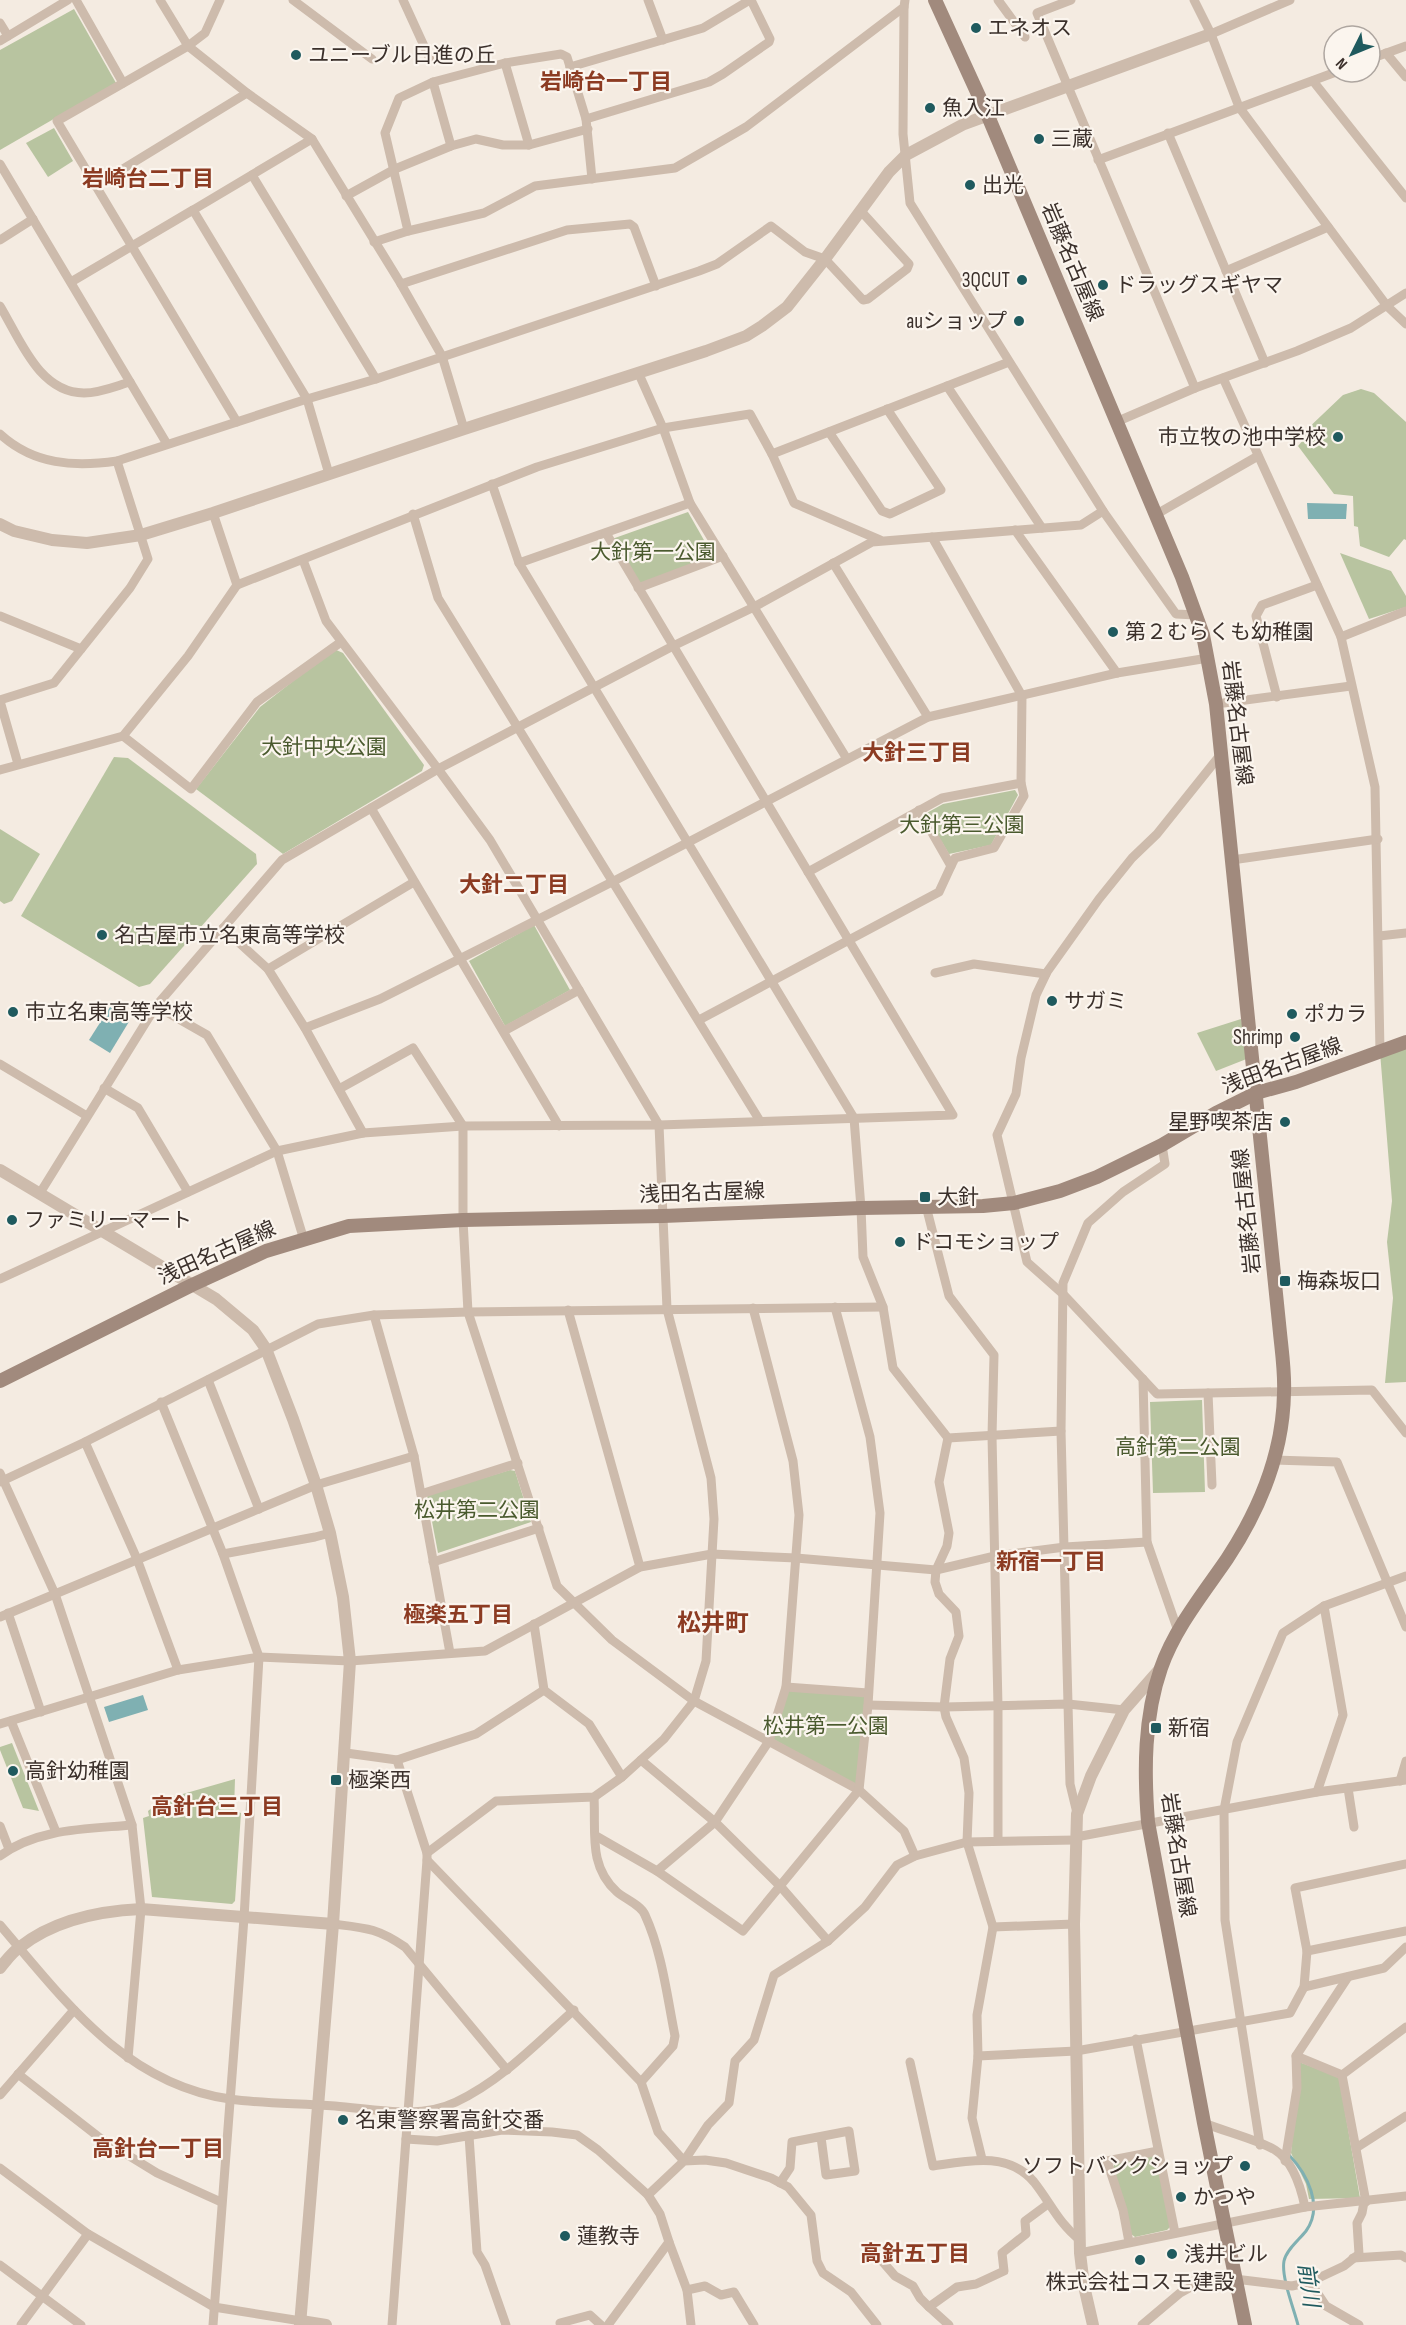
<svg xmlns="http://www.w3.org/2000/svg" width="1406" height="2325" viewBox="0 0 1406 2325" font-family="'Sofia Sans Condensed','Noto Sans JP',sans-serif">
	<style>
		.green { fill: #b8c4a0 }
		.water { fill: #7fb0b2 }
		.lines { fill: none; stroke-linecap: round; stroke-linejoin: round }
		.stream { stroke: #7fb0b2; stroke-width: 3 }
		.minor { stroke: #cdbbac; stroke-width: 9 }
		.tertiary { stroke: #cdbbac; stroke-width: 12 }
		.secondary { stroke: #a18a7d; stroke-width: 14 }
		.poi-dot { fill: #1f5a5e; stroke: #fbf5ee; stroke-width: 2 }
		.labels { text-anchor: middle; dominant-baseline: central; stroke-width: 4.5; stroke-linejoin: round; paint-order: stroke }
		.poi-label { font-size: 21px; fill: #3b302b; stroke: #fbf5ee; text-anchor: start }
		.street-label { font-size: 21px; fill: #3b302b; stroke: #fbf5ee }
		.park-label { font-size: 21px; fill: #4a5a2e; stroke: #fbf5ee }
		.neighbourhood-label { font-size: 22px; font-weight: bold; fill: #8c3b22; stroke: #fbf5ee }
		.water-label { font-size: 22px; font-style: italic; fill: #1f5a5e; stroke: #fbf5ee }
		.quarter-label { font-size: 24px; font-weight: bold; fill: #8c3b22; stroke: #fbf5ee }
	</style>
	<rect width="100%" height="100%" fill="#f4ebe1"/>
	<g class="green">
		<polygon points="74,9 116,83 0,150 0,50"/>
		<polygon points="54,128 73,161 48,177 26,143"/>
		<polygon points="1361,389 1374,393 1406,422 1406,540 1404,539 1389,557 1360,546 1358,527 1354,526 1353,496 1334,494 1298,446 1305,438 1302,434 1343,395"/>
		<polygon points="688,512 713,556 639,585 612,539"/>
		<polygon points="1340,553 1391,571 1406,596 1406,607 1369,619"/>
		<polygon points="334,649 343,653 424,765 422,771 283,854 196,789 260,707"/>
		<polygon points="114,757 128,758 256,854 257,864 150,984 139,987 21,916"/>
		<polygon points="1015,790 1018,795 991,845 949,854 925,814 943,804"/>
		<polygon points="0,829 40,854 12,901 4,904 0,901"/>
		<polygon points="534,925 570,990 505,1026 469,961"/>
		<polygon points="1241,1019 1249,1058 1216,1071 1197,1033"/>
		<polygon points="1406,1041 1406,1382 1385,1383 1393,1298 1387,1242 1392,1201 1380,1052"/>
		<polygon points="1202,1400 1205,1492 1153,1493 1150,1402"/>
		<polygon points="510,1470 515,1471 531,1522 438,1553 427,1495"/>
		<polygon points="789,1687 868,1693 856,1785 773,1739"/>
		<polygon points="12,1743 39,1811 23,1808 0,1750 0,1747"/>
		<polygon points="235,1779 234,1810 241,1813 235,1901 232,1904 152,1897 143,1818 149,1816 148,1811 162,1800"/>
		<polygon points="1299,2062 1339,2077 1360,2198 1309,2199 1306,2184 1291,2153"/>
		<polygon points="1153,2154 1156,2157 1171,2226 1167,2230 1135,2237 1131,2234 1113,2167 1115,2163"/>
	</g>
	<g class="water">
		<polygon points="1307,503 1347,504 1346,519 1308,519"/>
		<polygon points="110,1007 130,1020 110,1053 89,1040"/>
		<polygon points="143,1695 148,1710 109,1722 104,1707"/>
	</g>
	<g class="lines">
		<path class="stream" d="M1289,2155C1307,2174 1324,2206 1306,2231C1299,2240 1286,2250 1284,2261C1281,2277 1294,2309 1298,2325"/>
		<g class="minor">
			<polyline points="76,0 123,83"/>
			<polyline points="160,0 188,46 247,93 312,139 401,284 442,356 464,429"/>
			<polyline points="220,0 205,33 188,46 57,121 237,422"/>
			<polyline points="293,0 372,59"/>
			<polyline points="403,0 430,59"/>
			<polyline points="648,0 663,40"/>
			<polyline points="998,0 1025,37"/>
			<polyline points="1071,0 1037,13 1195,388"/>
			<polyline points="1194,0 1211,34 1239,107 1387,306 1406,324"/>
			<polyline points="904,7 903,134 910,203 1103,511 1176,614 1196,615"/>
			<polyline points="0,23 8,36"/>
			<polyline points="1211,34 1290,0"/>
			<polyline points="0,41 68,0"/>
			<polyline points="1386,53 1406,77"/>
			<polyline points="1370,59 1406,46"/>
			<polyline points="505,63 529,145"/>
			<polyline points="570,67 703,28 750,0"/>
			<polyline points="1313,81 1406,198"/>
			<polyline points="433,82 451,146"/>
			<polyline points="586,119 709,82 723,74 769,42 770,39 751,0"/>
			<polyline points="1168,133 1265,363"/>
			<polyline points="312,139 193,210 307,399 329,474"/>
			<polyline points="1098,160 1336,72"/>
			<polyline points="0,164 167,444"/>
			<polyline points="252,175 376,379"/>
			<polyline points="95,186 247,93"/>
			<polyline points="346,196 395,169 451,146 476,139 503,145 529,145 588,129"/>
			<polyline points="408,231 385,133 399,98 433,82 505,63 561,54 567,57 586,119 592,179"/>
			<polyline points="0,240 33,219"/>
			<polyline points="374,242 408,231 484,213 535,186 675,168 746,127 904,7 905,0"/>
			<polyline points="1226,271 1328,227"/>
			<polyline points="71,282 193,210"/>
			<polyline points="401,284 567,230 630,224 634,227 656,286"/>
			<path d="M0,306C20,339 39,393 84,393C100,393 116,386 130,382"/>
			<polyline points="638,372 663,428 690,503 847,759"/>
			<polyline points="1223,378 1341,637 1375,787 1380,1052"/>
			<polyline points="947,386 1042,528"/>
			<polyline points="1116,422 1195,388 1297,351 1351,328 1406,293"/>
			<polyline points="829,432 882,511 890,514 941,490 887,409"/>
			<path d="M0,434C34,465 74,467 117,461L307,399L376,379L699,271L717,264L771,226L805,252L825,259L863,300L868,299L907,269L909,264L860,210"/>
			<polyline points="772,454 1009,362"/>
			<polyline points="492,484 519,563 854,1118 861,1208 863,1257 883,1307 893,1368 948,1438 1061,1431"/>
			<polyline points="413,514 438,598 760,1121"/>
			<polyline points="1155,515 1258,456"/>
			<polyline points="1015,530 1117,673"/>
			<polyline points="303,560 326,621 438,769 490,840 659,1125 667,1309 711,1478 714,1519 706,1661 694,1701 664,1739 622,1777 594,1797 496,1801 427,1853"/>
			<polyline points="519,563 690,503"/>
			<polyline points="833,563 928,717"/>
			<polyline points="237,585 537,467 663,428 750,414 772,454 794,503 880,540"/>
			<polyline points="638,588 723,556"/>
			<polyline points="0,616 81,649"/>
			<polyline points="1341,637 1406,611"/>
			<polyline points="1277,697 1256,616 1262,605 1317,585"/>
			<polyline points="0,700 54,683 130,588 148,559 117,461"/>
			<polyline points="0,701 18,764"/>
			<polyline points="1216,704 1351,686"/>
			<polyline points="123,736 191,789 257,702 341,642"/>
			<polyline points="1221,754 1157,834 1132,858 1099,899 1047,972 1036,995 1021,1058 1016,1094 997,1135 1027,1262 1064,1295 1157,1394 1372,1390 1406,1433"/>
			<polyline points="0,770 123,736 188,656 237,585 213,513"/>
			<polyline points="371,808 559,1126"/>
			<polyline points="1232,860 1378,839"/>
			<polyline points="951,866 955,858 994,848 1024,796 1021,783"/>
			<polyline points="808,872 942,798 1021,783 1022,696 932,537"/>
			<polyline points="223,928 268,969 305,1028 363,1133"/>
			<polyline points="1379,936 1406,933"/>
			<polyline points="268,969 414,882"/>
			<polyline points="935,973 974,964 1046,974"/>
			<polyline points="156,1006 207,1035 277,1151 304,1240"/>
			<polyline points="699,1020 939,892 951,866 919,810"/>
			<polyline points="305,1028 380,999 614,881 928,717 1117,673 1208,658"/>
			<polyline points="504,1031 579,990"/>
			<polyline points="0,1064 87,1116"/>
			<polyline points="104,1088 138,1108 188,1192"/>
			<polyline points="339,1089 413,1048 463,1126 463,1220 468,1312 557,1586 612,1640 694,1701 859,1790 904,1831 915,1856"/>
			<polyline points="40,1193 156,1006 282,860 438,769 673,646 754,607 872,542 1081,525 1103,511"/>
			<polyline points="926,1206 949,1296 994,1355 992,1436 998,1706 998,1840"/>
			<polyline points="0,1279 277,1151 363,1133 463,1126 659,1125 953,1115 606,533"/>
			<polyline points="568,1310 640,1567"/>
			<polyline points="374,1315 414,1456 450,1653"/>
			<polyline points="1143,1379 1147,1542 1178,1631"/>
			<polyline points="208,1380 259,1509"/>
			<polyline points="1208,1393 1212,1485"/>
			<polyline points="161,1402 223,1554 259,1657 244,1918 213,2325"/>
			<polyline points="948,1438 939,1482 949,1533 947,1546 936,1570 935,1582 939,1594 956,1612 959,1636 950,1659 944,1707 946,1717 964,1758 969,1793 967,1842 993,1927 977,2015 978,2056 972,2118 982,2159"/>
			<polyline points="85,1442 137,1559 178,1670"/>
			<polyline points="1274,1460 1337,1462 1406,1627"/>
			<polyline points="0,1473 55,1594 132,1825 141,1909 128,2058"/>
			<polyline points="0,1482 85,1442 318,1324 374,1315 468,1312 883,1307"/>
			<polyline points="421,1494 518,1463"/>
			<polyline points="223,1554 315,1537 330,1533"/>
			<polyline points="433,1562 539,1528"/>
			<polyline points="8,1613 41,1712"/>
			<polyline points="0,1617 316,1485 414,1456"/>
			<polyline points="534,1624 544,1690 589,1724 622,1777"/>
			<polyline points="786,1687 868,1693"/>
			<polyline points="868,1705 944,1707 1068,1704 1124,1710"/>
			<polyline points="11,1721 56,1832"/>
			<polyline points="0,1724 178,1670 259,1657 350,1661 485,1651 640,1567 712,1554 796,1558 936,1570 995,1556 1065,1547 1147,1542"/>
			<polyline points="346,1753 397,1760 476,1734 544,1690"/>
			<polyline points="641,1760 715,1822 781,1887 828,1941"/>
			<polyline points="1400,1781 1406,1761"/>
			<polyline points="1348,1788 1354,1827"/>
			<polyline points="1317,1792 1343,1715 1324,1606"/>
			<path d="M594,1797C596,1832 588,1866 617,1892C625,1899 641,1905 645,1915C662,1952 667,1996 675,2036L673,2046L641,2082"/>
			<polyline points="1077,1813 1070,1784 1068,1704 1061,1431 1063,1283 1088,1223 1123,1192 1165,1164 1162,1145"/>
			<polyline points="0,1826 9,1849"/>
			<polyline points="596,1836 657,1871 743,1931 859,1790 868,1705 880,1513 870,1437 835,1307"/>
			<polyline points="1076,1837 1317,1792 1406,1780"/>
			<path d="M0,1856C37,1828 88,1829 132,1825"/>
			<polyline points="427,1860 641,2082 658,2132 684,2161 708,2125 729,2103 735,2061 754,2040 774,1975 828,1941 865,1907 897,1865 915,1856 967,1842 1076,1840"/>
			<polyline points="657,1871 715,1822 769,1741 786,1687 799,1515 793,1461 753,1308"/>
			<path d="M333,1924C366,1928 377,1928 405,1947L507,2070"/>
			<path d="M0,1925C65,2001 125,2084 230,2099C264,2104 300,2103 335,2106C374,2109 419,2120 456,2102C501,2081 537,2043 574,2010"/>
			<polyline points="993,1927 1074,1924"/>
			<polyline points="1307,1951 1406,1931"/>
			<polyline points="1304,1987 1384,1968 1406,1947"/>
			<polyline points="1136,2039 1175,2233"/>
			<polyline points="978,2056 1076,2051 1290,2013 1304,1987 1307,1951 1295,1888 1406,1864"/>
			<polyline points="1296,2056 1342,2075"/>
			<path d="M910,2062L933,2166C967,2161 1008,2151 1034,2182C1050,2202 1059,2224 1080,2240"/>
			<polyline points="18,2074 100,2138 157,2173 221,2202"/>
			<polyline points="0,2095 74,2010"/>
			<path d="M1204,2123C1223,2131 1259,2140 1275,2150C1293,2161 1301,2188 1305,2207"/>
			<polyline points="469,2136 477,2252 485,2265 506,2325"/>
			<polyline points="406,2139 437,2141 502,2130 552,2132 577,2135 598,2150 648,2195 660,2214 669,2242 608,2325"/>
			<polyline points="1260,2145 1225,1920 1224,1810 1237,1742 1283,1633 1324,1606 1406,1576"/>
			<polyline points="1356,2148 1406,2116"/>
			<polyline points="1285,2161 1297,2088 1296,2056 1348,1977"/>
			<polyline points="0,2168 88,2234 214,2307 301,2321"/>
			<polyline points="780,2183 790,2168 792,2142 849,2131 855,2171 826,2175 821,2137"/>
			<polyline points="648,2195 684,2161 705,2160 726,2163 771,2178 788,2187 811,2215 817,2261 823,2273 851,2292 877,2325"/>
			<polyline points="1366,2202 1342,2075 1406,2027"/>
			<polyline points="669,2242 687,2290 691,2325"/>
			<polyline points="1129,2242 1123,2210 1107,2161 1158,2151"/>
			<polyline points="1080,2253 1305,2207 1406,2196"/>
			<polyline points="1353,2258 1401,2255 1406,2258"/>
			<polyline points="882,2261 895,2276 913,2286 920,2298 929,2307 957,2287 976,2284 1004,2271 1002,2253 1026,2234 1025,2221 1048,2204"/>
			<polyline points="0,2265 81,2325"/>
			<polyline points="1310,2282 1326,2306 1359,2325"/>
			<polyline points="687,2290 705,2286 721,2295 734,2292 754,2325"/>
			<polyline points="929,2307 949,2325"/>
			<polyline points="560,2323 590,2315 601,2325"/>
			<polyline points="21,2325 88,2234"/>
			<polyline points="392,2325 427,1860 427,1853 397,1760"/>
			<polyline points="1142,2325 1180,2293 1198,2283 1235,2279 1292,2286 1310,2282 1344,2266 1359,2254 1357,2223 1362,2213 1364,2202"/>
		</g>
		<g class="tertiary">
			<polyline points="0,524 14,531 52,540 87,543 141,535 213,513 464,429 706,351 746,336 762,326 787,307 825,259 889,172 906,155 964,124 1211,34"/>
			<polyline points="0,1170 216,1299 253,1330 266,1349 293,1419 316,1485 330,1533 343,1597 350,1661 333,1924 300,2325"/>
			<path d="M0,1968C6,1961 12,1952 20,1947C54,1920 99,1911 141,1909L333,1924"/>
			<polyline points="301,2321 326,2325"/>
			<polyline points="1093,2325 1084,2286 1080,2253 1074,1924 1077,1814 1091,1776 1124,1710 1160,1669"/>
		</g>
		<g class="secondary">
			<path d="M935,0L988,116L1182,577L1203,635L1216,704L1280,1333C1282,1353 1285,1373 1284,1393C1283,1452 1260,1509 1227,1559C1203,1594 1175,1628 1161,1668C1144,1717 1144,1771 1148,1822L1204,2123L1245,2325"/>
			<polyline points="0,1381 192,1285 266,1251 349,1226 463,1220 663,1216 861,1208 983,1206 1014,1203 1060,1191 1097,1177 1162,1145 1216,1113 1256,1093 1296,1082 1406,1042"/>
		</g>
	</g>
	<g class="poi-dot">
		<circle cx="976" cy="28" r="6"/>
		<circle cx="296" cy="55" r="6"/>
		<circle cx="930" cy="108" r="6"/>
		<circle cx="1039" cy="139" r="6"/>
		<circle cx="970" cy="185" r="6"/>
		<circle cx="1022" cy="280" r="6"/>
		<circle cx="1103" cy="285" r="6"/>
		<circle cx="1019" cy="321" r="6"/>
		<circle cx="1338" cy="437" r="6"/>
		<circle cx="1113" cy="632" r="6"/>
		<circle cx="102" cy="935" r="6"/>
		<circle cx="1052" cy="1001" r="6"/>
		<circle cx="13" cy="1012" r="6"/>
		<circle cx="1292" cy="1014" r="6"/>
		<circle cx="1295" cy="1037" r="6"/>
		<circle cx="1285" cy="1122" r="6"/>
		<rect x="919" y="1191" width="12" height="12" rx="3"/>
		<circle cx="12" cy="1220" r="6"/>
		<circle cx="900" cy="1242" r="6"/>
		<rect x="1279" y="1275" width="12" height="12" rx="3"/>
		<rect x="1150" y="1722" width="12" height="12" rx="3"/>
		<circle cx="13" cy="1771" r="6"/>
		<rect x="330" y="1774" width="12" height="12" rx="3"/>
		<circle cx="343" cy="2120" r="6"/>
		<circle cx="1245" cy="2166" r="6"/>
		<circle cx="1181" cy="2197" r="6"/>
		<circle cx="565" cy="2236" r="6"/>
		<circle cx="1172" cy="2254" r="6"/>
		<circle cx="1140" cy="2260" r="6"/>
	</g>
	<g class="labels">
		<g class="poi-label">
			<text x="988" y="28">エネオス</text>
			<text x="308" y="55">ユニーブル日進の丘</text>
			<text x="942" y="108">魚入江</text>
			<text x="1051" y="139">三蔵</text>
			<text x="982" y="185">出光</text>
			<text x="1010" y="280" text-anchor="end">3QCUT</text>
			<text x="1115" y="285">ドラッグスギヤマ</text>
			<text x="1007" y="321" text-anchor="end">auショップ</text>
			<text x="1326" y="437" text-anchor="end">市立牧の池中学校</text>
			<text x="1125" y="632">第２むらくも幼稚園</text>
			<text x="114" y="935">名古屋市立名東高等学校</text>
			<text x="1064" y="1001">サガミ</text>
			<text x="25" y="1012">市立名東高等学校</text>
			<text x="1304" y="1014">ポカラ</text>
			<text x="1283" y="1037" text-anchor="end">Shrimp</text>
			<text x="1273" y="1122" text-anchor="end">星野喫茶店</text>
			<text x="937" y="1197">大針</text>
			<text x="24" y="1220">ファミリーマート</text>
			<text x="912" y="1242">ドコモショップ</text>
			<text x="1297" y="1281">梅森坂口</text>
			<text x="1168" y="1728">新宿</text>
			<text x="25" y="1771">高針幼稚園</text>
			<text x="348" y="1780">極楽西</text>
			<text x="355" y="2120">名東警察署高針交番</text>
			<text x="1233" y="2166" text-anchor="end">ソフトバンクショップ</text>
			<text x="1193" y="2197">かつや</text>
			<text x="577" y="2236">蓮教寺</text>
			<text x="1184" y="2254">浅井ビル</text>
			<text x="1140" y="2282" text-anchor="middle">株式会社コスモ建設</text>
		</g>
		<g class="street-label">
			<text transform="translate(1072 262) rotate(67)">岩藤名古屋線</text>
			<text transform="translate(1237 723) rotate(83)">岩藤名古屋線</text>
			<text transform="translate(1282 1066) rotate(-20)">浅田名古屋線</text>
			<text transform="translate(702 1193) rotate(-2)">浅田名古屋線</text>
			<text transform="translate(1247 1211) rotate(-96)">岩藤名古屋線</text>
			<text transform="translate(217 1253) rotate(-24)">浅田名古屋線</text>
			<text transform="translate(1178 1855) rotate(81)">岩藤名古屋線</text>
		</g>
		<g class="park-label">
			<text x="653" y="552">大針第一公園</text>
			<text x="324" y="747">大針中央公園</text>
			<text x="962" y="825">大針第三公園</text>
			<text x="1178" y="1447">高針第二公園</text>
			<text x="477" y="1510">松井第二公園</text>
			<text x="826" y="1726">松井第一公園</text>
		</g>
		<g class="neighbourhood-label">
			<text x="606" y="82">岩崎台一丁目</text>
			<text x="148" y="179">岩崎台二丁目</text>
			<text x="917" y="753">大針三丁目</text>
			<text x="514" y="885">大針二丁目</text>
			<text x="1051" y="1562">新宿一丁目</text>
			<text x="458" y="1615">極楽五丁目</text>
			<text x="217" y="1807">高針台三丁目</text>
			<text x="158" y="2149">高針台一丁目</text>
			<text x="915" y="2254">高針五丁目</text>
		</g>
		<g class="water-label">
			<text transform="translate(1308 2285) rotate(82)">前川</text>
		</g>
		<g class="quarter-label">
			<text x="713" y="1623">松井町</text>
		</g>
	</g>
	<g transform="translate(1352 54) rotate(227)"><circle r="28" fill="#fbf5ee" stroke="#aea6a0" stroke-width="1.5"/>
	<path d="M0-4.5L10 22L0 15L-10 22Z" fill="#1f5a5e"/>
	<text y="-9" font-size="16" font-weight="bold" text-anchor="middle" fill="#3b302b">N</text>
	</g>
</svg>
